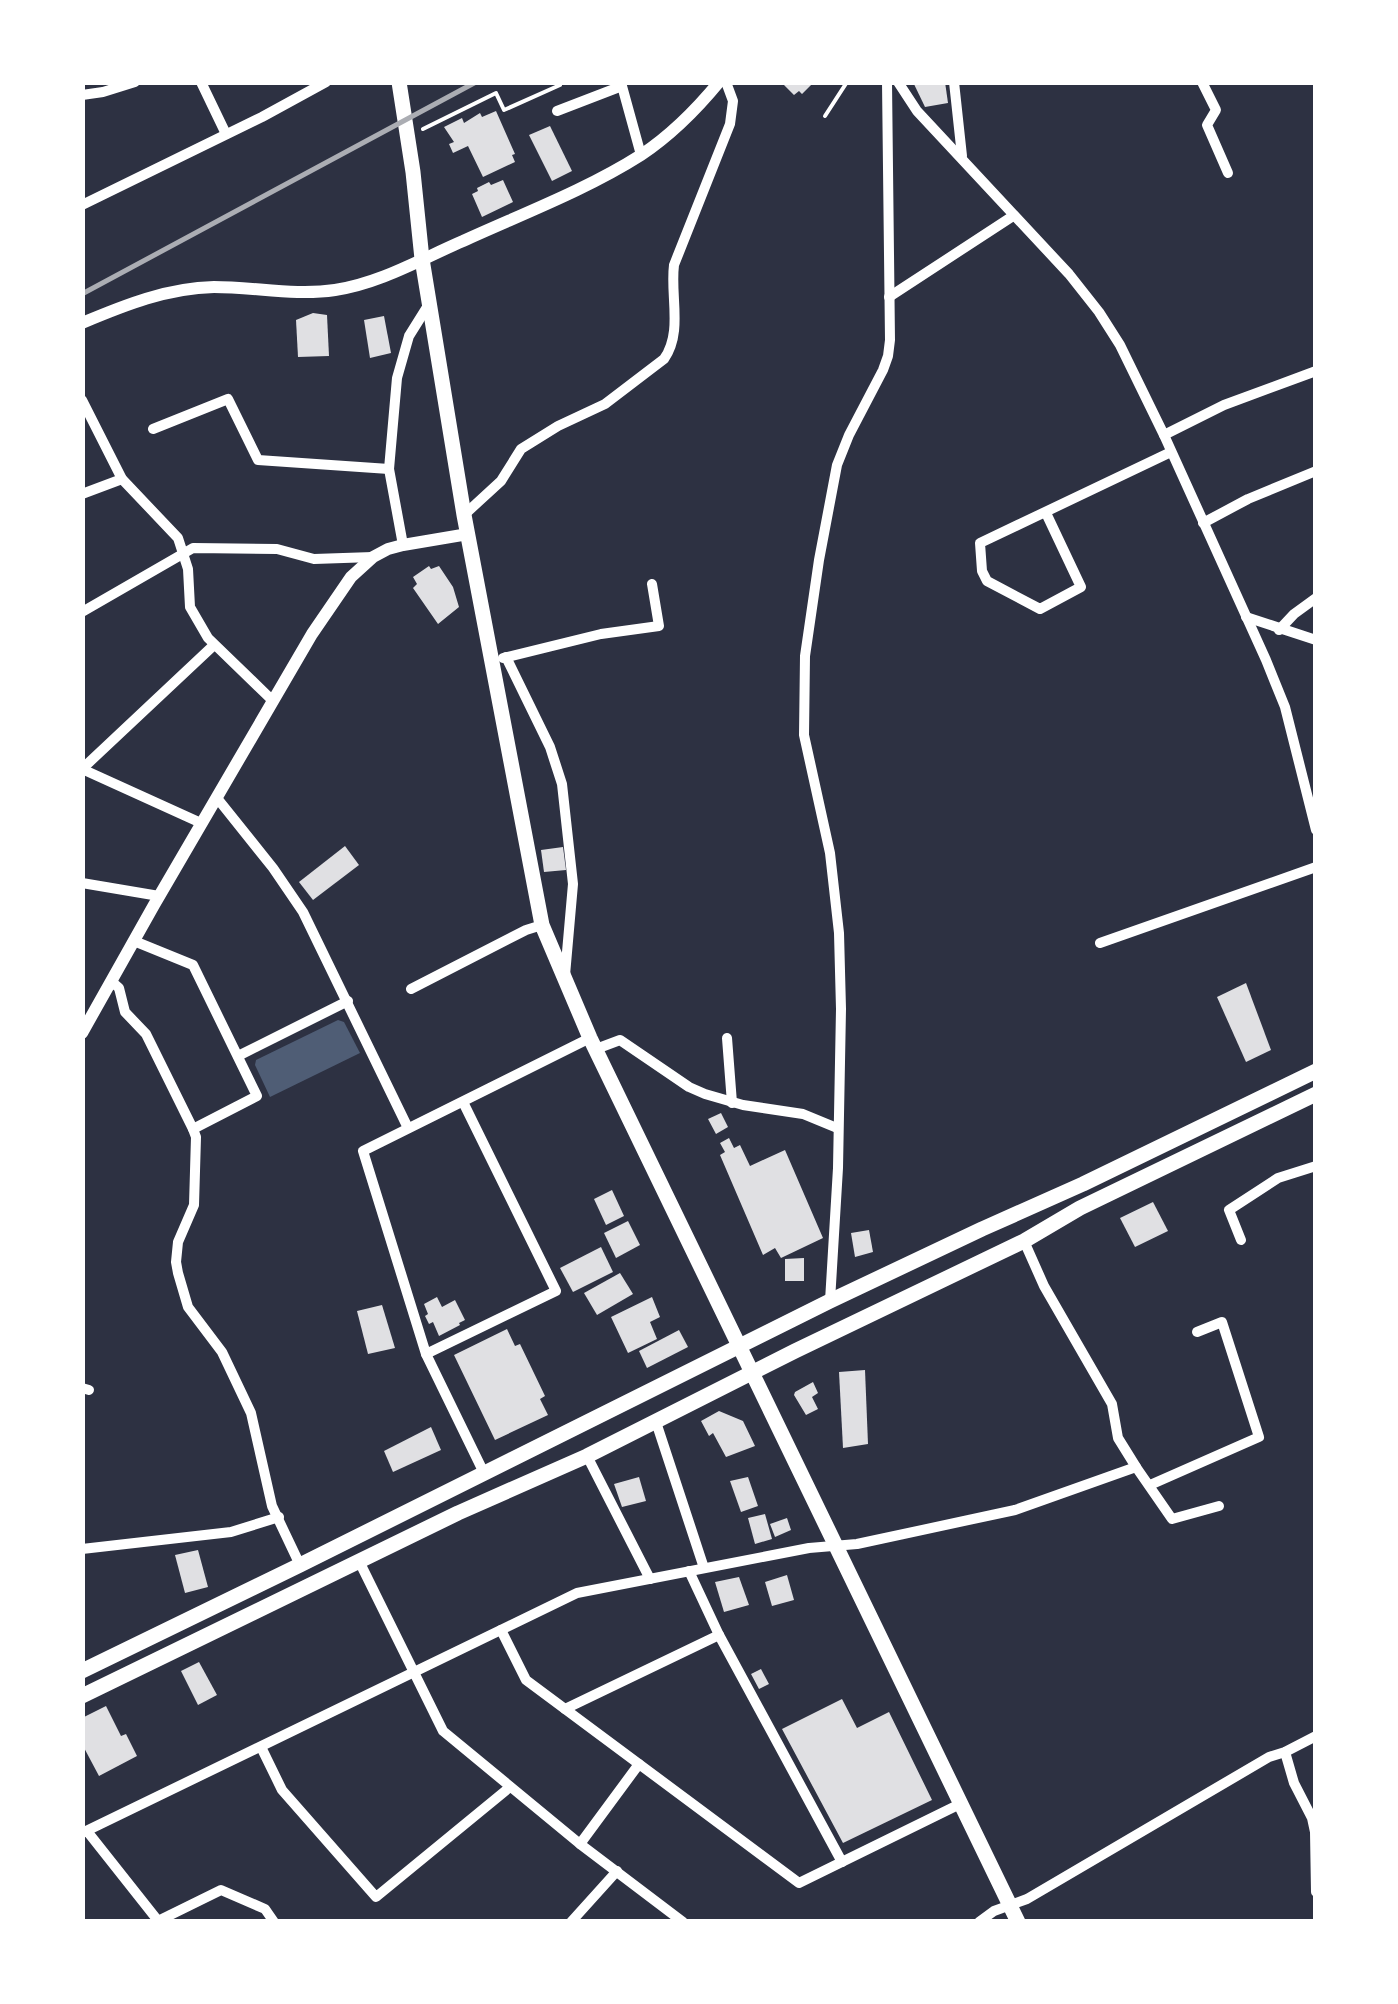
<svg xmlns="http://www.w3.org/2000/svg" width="1398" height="2004" viewBox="0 0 1398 2004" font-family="'Exo 2',sans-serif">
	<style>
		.water { fill: #4f5d75 }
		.building { fill: #e0e0e3 }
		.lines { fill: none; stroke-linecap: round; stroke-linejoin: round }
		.path { stroke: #fff; stroke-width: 4 }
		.minor { stroke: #fff; stroke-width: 10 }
		.tertiary { stroke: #fff; stroke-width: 12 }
		.secondary { stroke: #fff; stroke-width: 15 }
		.rail { stroke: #abadb3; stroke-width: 5 }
	</style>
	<rect width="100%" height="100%" fill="#2d3142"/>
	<polygon class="water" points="338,1020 344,1022 360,1053 270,1097 255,1065 256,1060"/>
	<g class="building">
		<polygon points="787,82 814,82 802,94 799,91 794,95 784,85"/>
		<polygon points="913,82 945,82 948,103 925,107"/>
		<polygon points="496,111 515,154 512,155 515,162 483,177 468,146 453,153 449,144 454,142 444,127 462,118 464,123 480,113 482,117"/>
		<polygon points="550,126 572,171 552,181 529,135"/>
		<polygon points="503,180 513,202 482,217 472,194 478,191 477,188 489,182 491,185"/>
		<polygon points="313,313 327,315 329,356 298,357 296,320"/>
		<polygon points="384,316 391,353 370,358 364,320"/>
		<polygon points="429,566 431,569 439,566 453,587 459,607 438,624 413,588 417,584 413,577"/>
		<polygon points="345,846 359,865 313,900 299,882"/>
		<polygon points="563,847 566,870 544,872 541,850"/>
		<polygon points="1246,983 1271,1050 1246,1062 1217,997"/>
		<polygon points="721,1113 728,1127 716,1134 708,1119"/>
		<polygon points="729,1138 734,1148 740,1145 750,1166 785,1150 823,1238 781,1258 775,1248 763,1255 720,1155 725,1152 720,1143"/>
		<polygon points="612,1190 624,1216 606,1225 594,1199"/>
		<polygon points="1153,1202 1168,1231 1135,1247 1120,1218"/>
		<polygon points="628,1221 640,1245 616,1258 604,1233"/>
		<polygon points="869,1230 873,1252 855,1257 851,1233"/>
		<polygon points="601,1247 613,1272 573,1292 560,1268"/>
		<polygon points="804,1258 804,1281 785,1281 785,1259"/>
		<polygon points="620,1273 633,1294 597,1315 584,1293"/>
		<polygon points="437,1297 442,1307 455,1300 465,1320 459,1323 460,1325 439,1336 433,1322 429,1324 425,1316 428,1314 424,1304"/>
		<polygon points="652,1297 660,1317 650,1322 657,1339 628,1353 611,1317"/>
		<polygon points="382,1305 395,1348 368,1354 357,1311"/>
		<polygon points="507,1329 515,1346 520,1344 545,1396 540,1399 548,1415 495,1440 454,1355"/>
		<polygon points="679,1330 688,1347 647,1368 639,1351"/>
		<polygon points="865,1370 868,1444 843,1448 839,1372"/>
		<polygon points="813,1382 818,1393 812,1397 818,1409 806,1415 794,1395 795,1392"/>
		<polygon points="719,1411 743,1421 755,1446 726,1457 713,1433 709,1436 701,1421"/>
		<polygon points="431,1427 441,1450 393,1472 384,1451"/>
		<polygon points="639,1477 646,1501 622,1507 614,1484"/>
		<polygon points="748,1477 758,1506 741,1512 730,1481"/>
		<polygon points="765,1514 772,1539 755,1544 748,1518"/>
		<polygon points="787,1518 791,1530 775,1537 770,1524"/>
		<polygon points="198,1550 208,1587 185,1593 175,1555"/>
		<polygon points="787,1575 794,1600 772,1606 765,1582"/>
		<polygon points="739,1577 749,1605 724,1612 715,1582"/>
		<polygon points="199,1662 217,1695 198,1705 181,1671"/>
		<polygon points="761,1669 769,1684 759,1689 751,1674"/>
		<polygon points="842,1699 857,1728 889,1712 932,1800 843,1843 782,1729"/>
		<polygon points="106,1706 121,1736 126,1734 137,1756 99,1776 82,1744 82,1718"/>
	</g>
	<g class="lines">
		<g class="path">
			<polyline points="825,116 847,82"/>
			<polyline points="423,129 496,93 504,110 560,85"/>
		</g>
		<g class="minor">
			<polyline points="201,82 226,134"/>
			<polyline points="898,82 917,111 1069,274 1099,312 1120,345 1164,435 1266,660 1285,707 1316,830"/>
			<polyline points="954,82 962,156"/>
			<polyline points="1202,82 1216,110 1207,125 1228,173"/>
			<polyline points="82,95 103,92 135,82"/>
			<polyline points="557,111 622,86 641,155"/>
			<polyline points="82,205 262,117 326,82"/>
			<polyline points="889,297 1013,216"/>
			<polyline points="82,400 122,479 178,538 188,569 190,607 208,638 273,701"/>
			<polyline points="153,429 228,399 258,460 389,469"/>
			<polyline points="1164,435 1224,405 1316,371"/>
			<polyline points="82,494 122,479"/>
			<polyline points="1046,513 1081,587 1040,609 987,581 982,571 980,543 1171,452"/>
			<path d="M464,515L501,481L521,449L558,426L605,404L664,359C683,332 670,296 674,265L730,124L733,101L726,82"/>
			<polyline points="1203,523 1248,499 1316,471"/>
			<polyline points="403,545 389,469 397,378 409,336 429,304"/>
			<polyline points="82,612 193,548 277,549 314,559 373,557"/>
			<polyline points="1246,617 1316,640"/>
			<polyline points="1279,630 1294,614 1316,598"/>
			<polyline points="506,657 550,747 562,784 573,884 565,975"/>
			<polyline points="503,658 601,634 659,626 652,584"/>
			<polyline points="82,769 214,645"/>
			<polyline points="82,769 201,823"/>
			<polyline points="217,798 273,868 303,912 408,1128"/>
			<polyline points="82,883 159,896"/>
			<polyline points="134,941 193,965 257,1096 193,1129"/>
			<polyline points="1100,943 1316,867"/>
			<polyline points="111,981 119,988 125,1012 146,1034 193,1129 196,1137 194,1205 178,1242 176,1262 178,1273 188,1307 222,1352 251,1413 272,1506 300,1565"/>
			<polyline points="411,989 526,930 542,925"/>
			<polyline points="727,1038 732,1103"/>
			<polyline points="596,1049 620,1040 689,1087 705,1094 743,1105 803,1114 837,1128"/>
			<polyline points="238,1056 348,1001"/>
			<polyline points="1241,1240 1229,1210 1278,1178 1316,1166"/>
			<polyline points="830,1301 838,1168 841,1009 839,933 830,853 804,735 805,656 819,560 837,465 849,435 883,370 888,356 890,340 887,82"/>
			<polyline points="426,1354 556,1291 463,1102"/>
			<polyline points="82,1388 89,1390"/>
			<polyline points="656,1422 704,1568"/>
			<polyline points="587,1456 650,1579"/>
			<polyline points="1136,1467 1172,1519 1219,1506"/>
			<polyline points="484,1473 426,1354 363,1151 590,1038"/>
			<polyline points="1150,1485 1259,1437 1222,1322 1197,1332"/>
			<polyline points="82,1549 231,1532 279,1517"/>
			<polyline points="359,1561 443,1731 580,1844 683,1922"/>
			<polyline points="689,1571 719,1635 842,1862"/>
			<polyline points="501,1630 526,1680 799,1883 960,1804"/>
			<polyline points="565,1709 719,1635"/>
			<polyline points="261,1747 282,1790 376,1897 510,1787"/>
			<polyline points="1285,1752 1294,1783 1312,1818 1315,1832 1316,1892"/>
			<polyline points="87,1831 159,1922"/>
			<polyline points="82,1833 577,1593 809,1548 857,1544 1015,1510 1136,1467 1118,1438 1112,1404 1044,1286 1024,1241"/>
			<polyline points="580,1844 639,1764"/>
			<polyline points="158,1921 221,1890 265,1909 274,1922"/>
			<polyline points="571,1922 617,1871"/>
			<polyline points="979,1922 994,1911 1027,1899 1269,1757 1285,1752 1316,1736"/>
		</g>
		<g class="tertiary">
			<path d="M82,323C125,305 167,288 214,287C255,287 295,296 335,290C381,283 421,259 463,241C522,214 586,190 641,155C671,135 696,110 719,82"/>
			<polyline points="82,1033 154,905 312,634 351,577 373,557 388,549 403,545 468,534"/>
		</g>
		<g class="secondary">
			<polyline points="399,82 413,172 422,259 464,515 542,925 590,1038 1018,1922"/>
			<polyline points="82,1671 300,1565 830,1301 982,1229 1083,1184 1316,1071"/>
			<polyline points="82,1696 458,1513 587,1456 795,1351 1024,1241 1080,1208 1316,1094"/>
		</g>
		<polyline class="rail" points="82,294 476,82"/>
	</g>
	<rect width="1398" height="2004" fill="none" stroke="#ffffff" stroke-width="170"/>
</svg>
